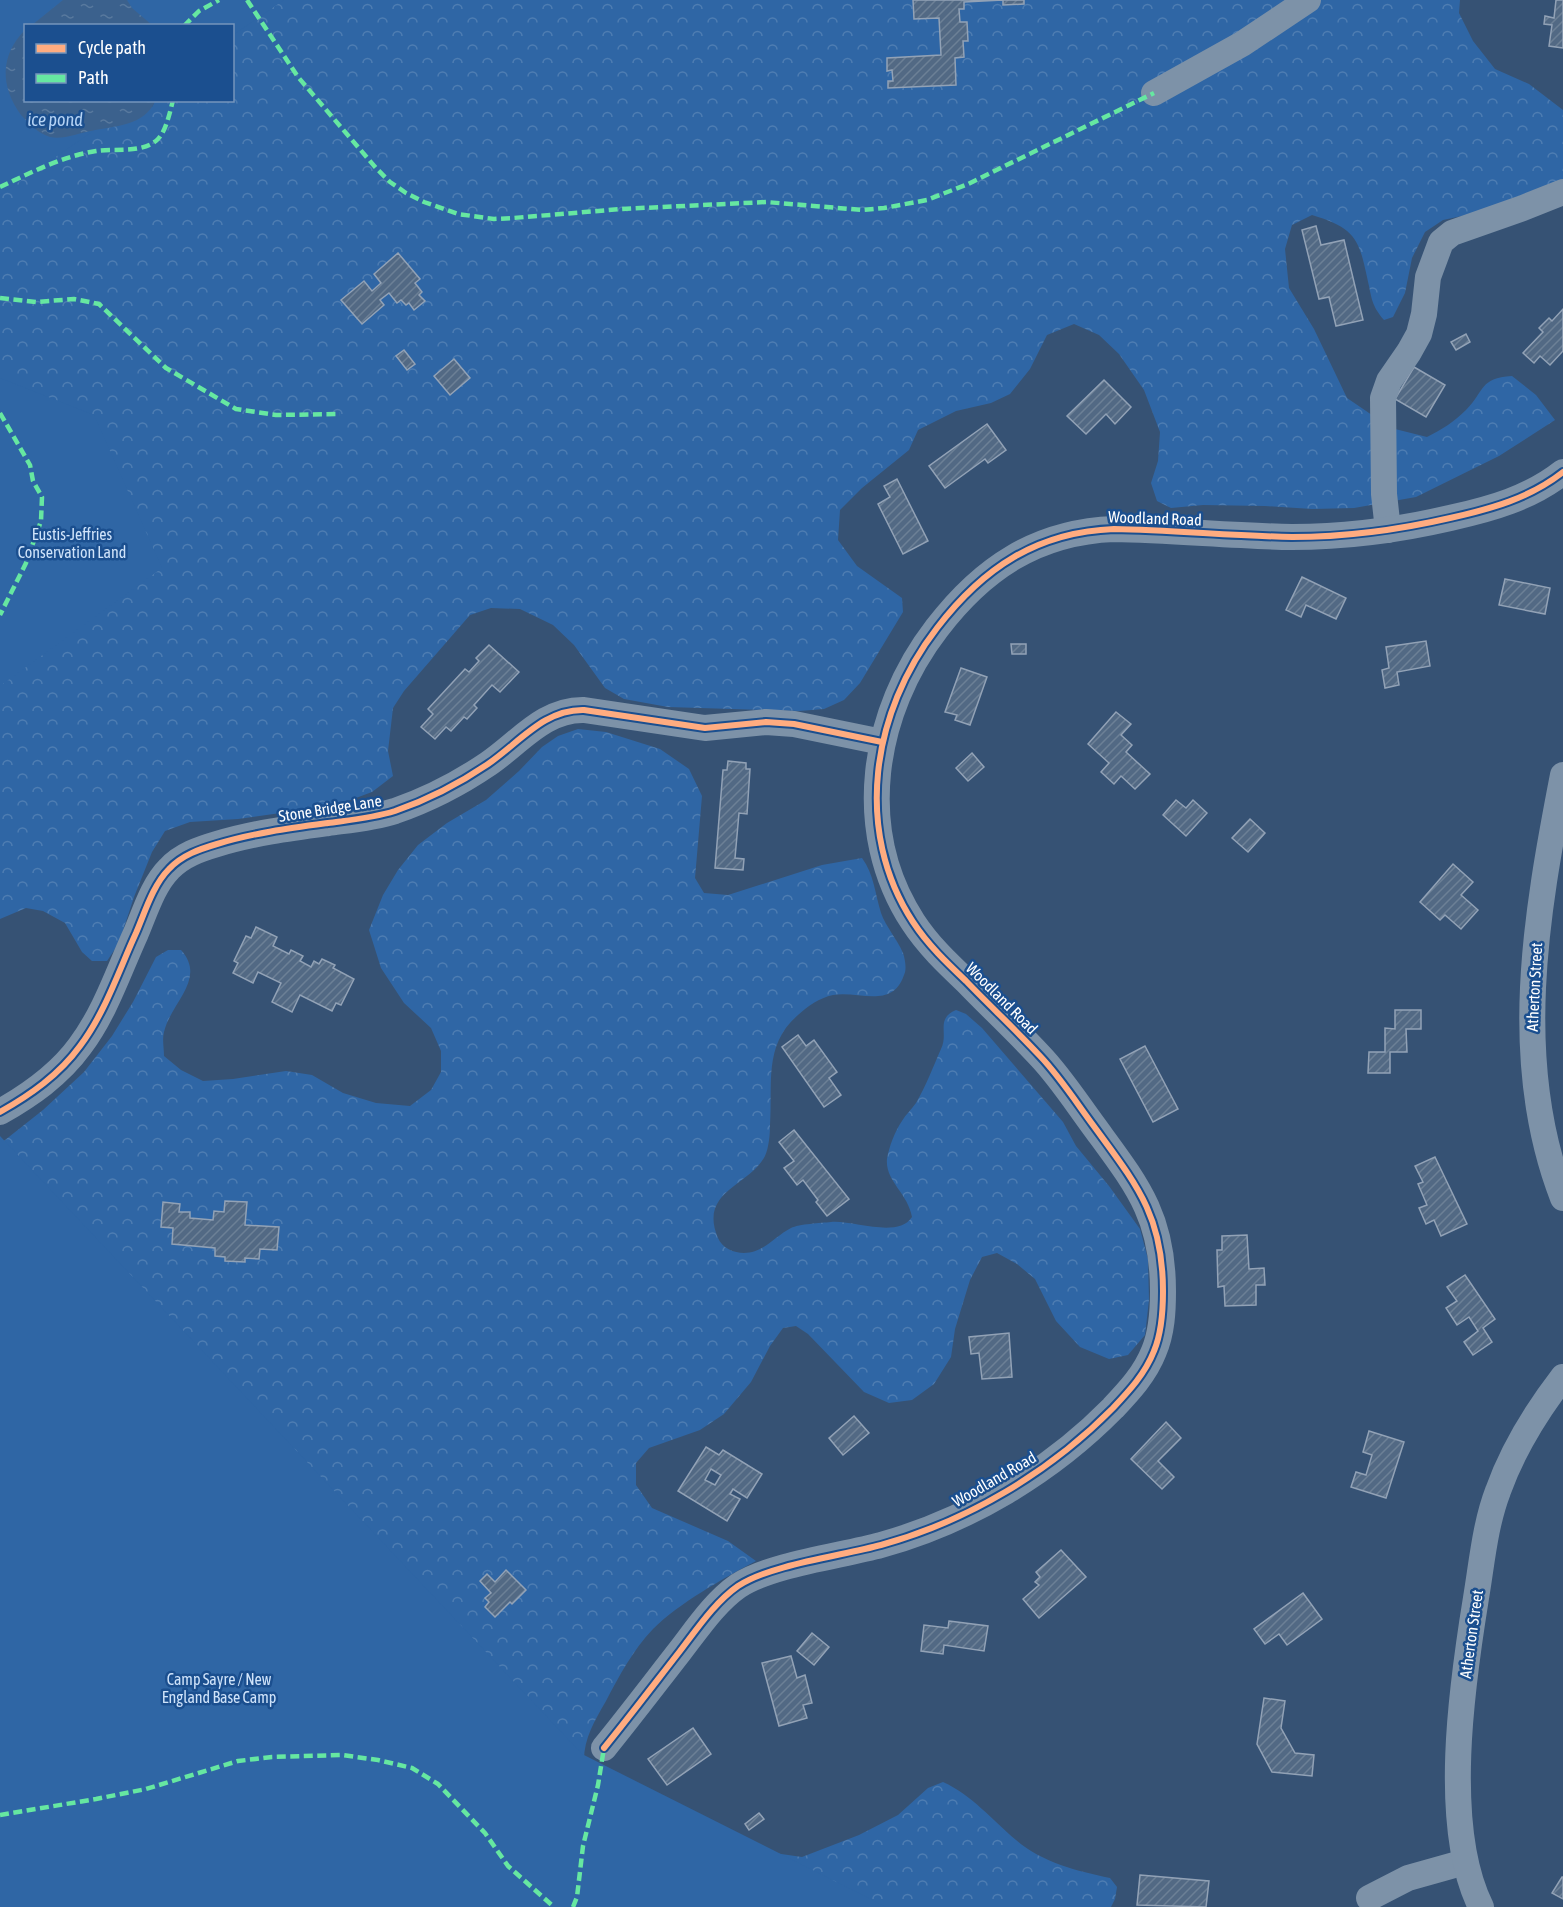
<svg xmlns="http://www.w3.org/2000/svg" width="1563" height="1907" viewBox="0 0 1563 1907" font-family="'Asap Condensed',sans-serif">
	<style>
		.forest { fill: url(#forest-crowns) }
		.park { fill: #2f66a5 }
		.water { fill: url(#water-ripples) }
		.building { fill: url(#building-hatch); stroke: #92a2b6; stroke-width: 1.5; fill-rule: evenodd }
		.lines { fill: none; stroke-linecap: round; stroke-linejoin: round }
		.minor { stroke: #7d92a8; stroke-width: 26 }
		.quiet { stroke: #66e7a1; stroke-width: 4.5; stroke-dasharray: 9 4.5; stroke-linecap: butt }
		.cycleway-casing { stroke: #1b4f8f; stroke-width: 10 }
		.cycleway { stroke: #ffac80; stroke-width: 6 }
		.labels { text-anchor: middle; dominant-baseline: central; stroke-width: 5; stroke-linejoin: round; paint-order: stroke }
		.street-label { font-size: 16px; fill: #fff; stroke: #1b4f8f }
		.park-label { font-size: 16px; fill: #cfe3fa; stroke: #1b4f8f }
		.water-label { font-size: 18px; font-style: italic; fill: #b5d3f5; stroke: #1b4f8f }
	</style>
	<defs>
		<pattern id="forest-crowns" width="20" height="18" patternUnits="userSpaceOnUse" patternTransform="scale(1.5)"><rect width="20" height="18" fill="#2f66a5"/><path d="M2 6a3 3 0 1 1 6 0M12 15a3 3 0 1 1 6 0" fill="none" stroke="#4e7db2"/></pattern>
		<pattern id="water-ripples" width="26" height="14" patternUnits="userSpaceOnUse" patternTransform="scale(1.5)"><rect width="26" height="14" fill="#3b618d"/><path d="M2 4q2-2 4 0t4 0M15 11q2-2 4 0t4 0" fill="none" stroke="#58799e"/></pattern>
		<pattern id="building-hatch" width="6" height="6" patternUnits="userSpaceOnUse" patternTransform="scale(1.5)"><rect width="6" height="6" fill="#526984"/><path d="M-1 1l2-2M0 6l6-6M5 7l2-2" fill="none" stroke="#6c8096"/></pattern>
	</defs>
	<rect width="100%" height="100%" fill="#365274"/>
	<g class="forest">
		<path d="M255,0H1460L1459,13L1473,41L1495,69L1529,84L1563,110V180L1490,210L1443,220L1425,232L1412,258L1405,293L1393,317L1384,320C1373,307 1372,301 1369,286C1359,241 1359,229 1312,215L1292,225L1285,249L1289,288L1314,329L1347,398L1391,428L1427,437C1441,430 1454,422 1466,410C1485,391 1479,378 1512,376L1536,395L1555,420L1499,456L1416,497L1354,508L1312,509L1265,506L1203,505L1171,508L1157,501L1151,483L1158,461L1160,432L1144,390L1119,354L1099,335L1074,324L1047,335L1030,369L1010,394L991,403L956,411L918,430L909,450L862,488L840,510L838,540L857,566L902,598L903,612L860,683L844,700L824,709L799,711L668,707L624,699L605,688L574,645L553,625L520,609L491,608L470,615L404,691L393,708L388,751L393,776L372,792L337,805L238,819L190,822L165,831L152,852L134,897L119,943L107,961H92L82,952L65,923L43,911L26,908L0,919V88L11,105L152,107L155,101L232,100V26Z"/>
		<path d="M578,729L606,732L660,749L689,769L702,796L695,878L704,893L728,895L822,865L862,858C874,874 875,894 881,913C886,927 897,939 903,953C905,959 907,969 904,975C892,1010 858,990 833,995C819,998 808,1006 798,1015C763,1045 773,1084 770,1125C770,1134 769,1147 765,1156C750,1186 698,1191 718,1238C722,1248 734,1253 744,1253C764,1253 775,1236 791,1228C799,1224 821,1223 831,1222C853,1220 898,1239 912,1217C908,1193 885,1181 887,1159C889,1147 895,1131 902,1121C906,1114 912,1109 916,1103C926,1086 933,1067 941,1049C949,1033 935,1019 956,1010L966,1014L982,1028L1063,1122L1076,1146L1109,1186L1140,1229L1148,1259L1149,1300L1145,1335L1128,1355L1109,1359L1080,1347L1056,1321L1035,1279L1017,1264L997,1253L982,1257L970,1280L955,1329L951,1357L934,1384L912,1400L889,1403L864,1392L808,1334L796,1326L783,1328L770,1346L751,1382L724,1414L700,1430L649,1448L636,1463V1485L652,1508L728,1541L756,1561C724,1578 679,1603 653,1629C633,1650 619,1676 606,1701C595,1720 584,1738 584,1760L753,1850L802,1857L859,1835L898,1815L928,1788L943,1782C972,1795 992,1820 1016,1840C1043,1863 1077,1871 1110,1878L1117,1887L1115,1899L1111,1907H0V1144L43,1110L84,1072L112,1036L133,1002L156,957L168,950H181C207,979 171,1002 164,1032C162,1039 164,1048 164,1056L181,1070L203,1081L233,1079L286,1071L312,1075L343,1093L376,1103L410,1106L431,1090L441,1072V1051L431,1028L404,1003L381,968L369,930L383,895L398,870L418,845L447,823L486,800L519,771L542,747L558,736Z"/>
	</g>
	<g class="park">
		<polygon points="0,0 284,0 233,35 232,26 26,26 26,100 137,101 0,195"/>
		<polygon points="0,378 94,415 162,568 0,686"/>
		<polygon points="0,1136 582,1754 886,1907 0,1907"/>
	</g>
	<g class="water">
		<polygon points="63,0 127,0 132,8 152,25 32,25"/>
		<path d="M25,30L26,100L155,101C145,126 114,126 91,131C79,133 63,140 50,137C38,133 29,124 21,115C0,86 0,55 25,30Z"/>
	</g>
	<g class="building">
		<polygon points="913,0 1024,0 1024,4 1003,5 1003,0 964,2 964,9 959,9 960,22 967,22 968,41 963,41 964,57 955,58 956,85 888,88 888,81 893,81 892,70 887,71 887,58 941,55 939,18 914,19"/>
		<polygon points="1556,0 1563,0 1563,48 1549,46 1552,25 1544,24 1545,16 1554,18"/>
		<polygon points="1316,226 1321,245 1344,240 1363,320 1336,326 1329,297 1319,299 1302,230"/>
		<polygon points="398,253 420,279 415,283 422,292 419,295 425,301 414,310 409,303 406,305 401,300 397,303 389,293 380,300 384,305 362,324 341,300 364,281 372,291 381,283 374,274"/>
		<polygon points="1563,309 1563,351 1550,365 1540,356 1534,363 1523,353 1543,332 1539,328 1549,318 1552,321"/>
		<polygon points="1466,334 1470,342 1456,350 1451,342"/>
		<polygon points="404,350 415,364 407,370 396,356"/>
		<polygon points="454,359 470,378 450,395 434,376"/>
		<polygon points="1414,367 1445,385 1426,417 1395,399"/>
		<polygon points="1104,380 1131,407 1115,424 1106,414 1086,434 1067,416"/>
		<polygon points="987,424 1006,450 988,463 985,459 945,488 929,466"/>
		<polygon points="897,479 928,541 903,554 878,504 890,497 884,486"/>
		<polygon points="1302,577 1346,598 1336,619 1306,605 1301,617 1286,610"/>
		<polygon points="1505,579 1550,588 1545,614 1499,605"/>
		<polygon points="1426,641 1430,666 1397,672 1399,685 1385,688 1382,670 1389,668 1386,647"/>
		<polygon points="1011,644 1026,644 1026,654 1012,654"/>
		<polygon points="489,645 519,672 500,692 492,685 474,705 477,708 467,719 464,717 451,731 446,727 435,739 421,727 433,714 428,709 465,669 469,672 479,661 476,658"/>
		<polygon points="961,668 987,677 970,725 955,720 957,715 945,712"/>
		<polygon points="1116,712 1131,724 1121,735 1132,745 1126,752 1150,774 1135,789 1121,776 1114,784 1101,772 1109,763 1088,744"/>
		<polygon points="972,753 984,767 968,781 956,768"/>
		<polygon points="728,761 746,763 746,769 750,769 747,814 739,813 735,858 744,859 743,870 715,868 723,770 727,770"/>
		<polygon points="1176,800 1186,808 1193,800 1207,813 1186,836 1163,815"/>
		<polygon points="1250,819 1265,833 1248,852 1232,838"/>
		<polygon points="1453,864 1473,882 1461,895 1478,910 1461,929 1445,915 1440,920 1420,902"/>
		<polygon points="256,927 277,937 273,946 289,954 291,950 303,956 300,961 311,967 314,961 319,964 322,959 335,965 333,968 354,979 341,1005 336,1003 332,1011 300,995 292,1012 272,1002 281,983 258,972 253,983 233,973 238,963 234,961 246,936 251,938"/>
		<polygon points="1395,1010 1421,1010 1421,1029 1406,1029 1407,1052 1390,1052 1390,1073 1368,1073 1369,1052 1385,1052 1385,1028 1395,1029"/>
		<polygon points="798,1035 806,1046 814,1040 837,1072 829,1078 841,1095 824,1107 782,1047"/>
		<polygon points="1145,1046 1178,1109 1153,1122 1120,1059"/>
		<polygon points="794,1130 849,1199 827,1216 816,1202 818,1200 803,1180 797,1185 784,1168 794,1161 779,1142"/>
		<polygon points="1435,1157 1467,1224 1441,1236 1434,1220 1426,1224 1419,1208 1427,1205 1418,1184 1423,1182 1415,1166"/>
		<polygon points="225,1201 247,1202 245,1225 279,1227 277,1250 260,1249 259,1259 245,1258 245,1262 225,1261 225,1257 215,1256 215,1248 172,1244 173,1228 161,1227 163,1202 180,1204 179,1212 190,1212 190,1218 213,1220 214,1211 224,1212"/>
		<polygon points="1247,1235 1249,1269 1264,1268 1265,1285 1256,1285 1256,1305 1225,1306 1224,1286 1218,1287 1217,1250 1222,1250 1222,1236"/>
		<polygon points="1465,1275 1495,1319 1483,1328 1492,1342 1473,1355 1464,1342 1478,1331 1469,1317 1457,1325 1446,1308 1457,1301 1447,1287"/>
		<polygon points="1009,1333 1012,1377 982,1379 979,1353 971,1354 969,1337"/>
		<polygon points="854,1416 869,1433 843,1455 829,1438"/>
		<polygon points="1166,1422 1181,1438 1158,1461 1174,1477 1162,1489 1131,1459"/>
		<polygon points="1369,1431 1404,1442 1386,1498 1351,1487 1356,1472 1366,1475 1372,1455 1363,1452"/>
		<path d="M706,1447L719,1455L723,1450L762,1474L747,1498L733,1489L730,1494L740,1499L727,1521L678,1491ZM711,1469L721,1475L715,1485L705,1480Z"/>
		<polygon points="1061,1550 1086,1577 1039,1618 1023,1599 1039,1585 1035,1582 1040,1577 1036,1572"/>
		<polygon points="506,1570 526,1590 512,1604 510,1602 495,1617 485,1607 489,1602 485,1598 491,1593 480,1581 487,1574 495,1582"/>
		<polygon points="1303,1593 1322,1619 1287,1645 1279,1634 1265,1644 1254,1629"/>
		<polygon points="949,1621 988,1626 984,1651 944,1645 943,1654 921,1651 924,1625 948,1628"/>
		<polygon points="812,1633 829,1647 814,1665 797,1651"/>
		<polygon points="791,1656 797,1678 805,1675 812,1703 803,1705 807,1718 779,1726 762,1663"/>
		<polygon points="1264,1698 1285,1701 1281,1728 1295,1753 1314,1755 1312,1776 1272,1772 1257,1744"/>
		<polygon points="693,1728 711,1754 667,1785 648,1759"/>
		<polygon points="759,1813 764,1819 749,1830 745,1824"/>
		<polygon points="1140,1875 1209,1881 1206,1907 1137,1905"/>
		<polygon points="1562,1877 1563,1877 1563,1899 1552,1893"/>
	</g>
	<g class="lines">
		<g class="minor">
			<polyline points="1154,93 1242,44 1308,0"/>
			<polyline points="1388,530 1384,494 1383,398 1389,381 1409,352 1419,334 1424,314 1428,277 1441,242 1452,233 1523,208 1563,192"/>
			<path d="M1563,775C1536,914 1510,1062 1563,1198"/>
			<path d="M0,1112C30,1095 59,1075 80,1046C105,1013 119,970 136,933C145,912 153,885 169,869C182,855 200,849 217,844C253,833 291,828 328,823C350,820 373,818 395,811C427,800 460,783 488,764C519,743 544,709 584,710L705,728L766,722L794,724L882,742"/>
			<path d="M604,1748C630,1716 655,1683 680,1651C697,1629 715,1602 738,1586C772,1564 841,1556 881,1545C968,1521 1050,1472 1113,1408C1129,1391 1145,1374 1154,1351C1162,1332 1163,1311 1163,1291C1163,1215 1136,1184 1093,1125C1076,1102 1060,1077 1040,1056C1016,1030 990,1006 966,981C947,963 928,945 913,922C853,830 872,712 937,628C983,568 1037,532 1114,529C1173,530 1233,536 1292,537C1345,537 1398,530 1450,518C1491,509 1530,498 1563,472"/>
			<polyline points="1369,1898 1408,1878 1465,1862"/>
			<path d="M1481,1907C1441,1827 1462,1684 1476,1598C1482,1562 1485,1525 1498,1491C1513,1449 1536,1412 1563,1377"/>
		</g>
		<g class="quiet">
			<polyline points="247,0 298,77 376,168 390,182 406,193 424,202 458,214 494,219 513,218 621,209 766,202 862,210 884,208 927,200 968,184 1154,93"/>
			<polyline points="184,26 199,11 219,0"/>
			<path d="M0,187C30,173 63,156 96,151C115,148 143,154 158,139C166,131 170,112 173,100"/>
			<polyline points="0,298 36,302 74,299 99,304 166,368 236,409 276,415 340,414"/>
			<polyline points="0,413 30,465 33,481 42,497 41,521 26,563 0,615"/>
			<polyline points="0,1815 96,1799 146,1789 238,1761 272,1757 342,1755 378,1760 412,1768 438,1784 485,1833 508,1866 554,1907"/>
			<polyline points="573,1907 577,1897 583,1846 598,1785 604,1748"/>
		</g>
		<defs>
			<g id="cycleway">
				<path d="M0,1112C30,1095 59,1075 80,1046C105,1013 119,970 136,933C145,912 153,885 169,869C182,855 200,849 217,844C253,833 291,828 328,823C350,820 373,818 395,811C427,800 460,783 488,764C519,743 544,709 584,710L705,728L766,722L794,724L882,742"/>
				<path d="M604,1748C630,1716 655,1683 680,1651C697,1629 715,1602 738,1586C772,1564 841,1556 881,1545C968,1521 1050,1472 1113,1408C1129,1391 1145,1374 1154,1351C1162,1332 1163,1311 1163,1291C1163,1215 1136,1184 1093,1125C1076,1102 1060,1077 1040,1056C1016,1030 990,1006 966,981C947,963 928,945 913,922C853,830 872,712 937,628C983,568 1037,532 1114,529C1173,530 1233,536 1292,537C1345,537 1398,530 1450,518C1491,509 1530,498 1563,472"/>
			</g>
		</defs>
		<use href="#cycleway" class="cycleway-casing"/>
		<use href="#cycleway" class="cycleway"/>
	</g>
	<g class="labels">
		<g class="street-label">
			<text transform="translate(1155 518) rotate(2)">Woodland Road</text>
			<text transform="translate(330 808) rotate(-9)">Stone Bridge Lane</text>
			<text transform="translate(1534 987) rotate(-87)">Atherton Street</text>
			<text transform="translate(1002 998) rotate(45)">Woodland Road</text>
			<text transform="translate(994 1479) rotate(-30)">Woodland Road</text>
			<text transform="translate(1471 1634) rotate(-82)">Atherton Street</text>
		</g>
		<g class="park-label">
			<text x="72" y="534">Eustis-Jeffries<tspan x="72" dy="18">Conservation Land</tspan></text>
			<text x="219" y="1679">Camp Sayre / New<tspan x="219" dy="18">England Base Camp</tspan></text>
		</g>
		<g class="water-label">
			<text x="55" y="119">ice pond</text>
		</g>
	</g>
	<rect x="24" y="24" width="210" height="78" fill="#1b4f8f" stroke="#7695bc" stroke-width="1.5"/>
	<rect x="36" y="44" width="30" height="9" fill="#ffac80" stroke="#7695bc" stroke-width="1.5"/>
	<text x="78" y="54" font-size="18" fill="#ffffff">Cycle path</text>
	<rect x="36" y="74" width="30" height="9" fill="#66e7a1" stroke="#7695bc" stroke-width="1.5"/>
	<text x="78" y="84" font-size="18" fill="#ffffff">Path</text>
</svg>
